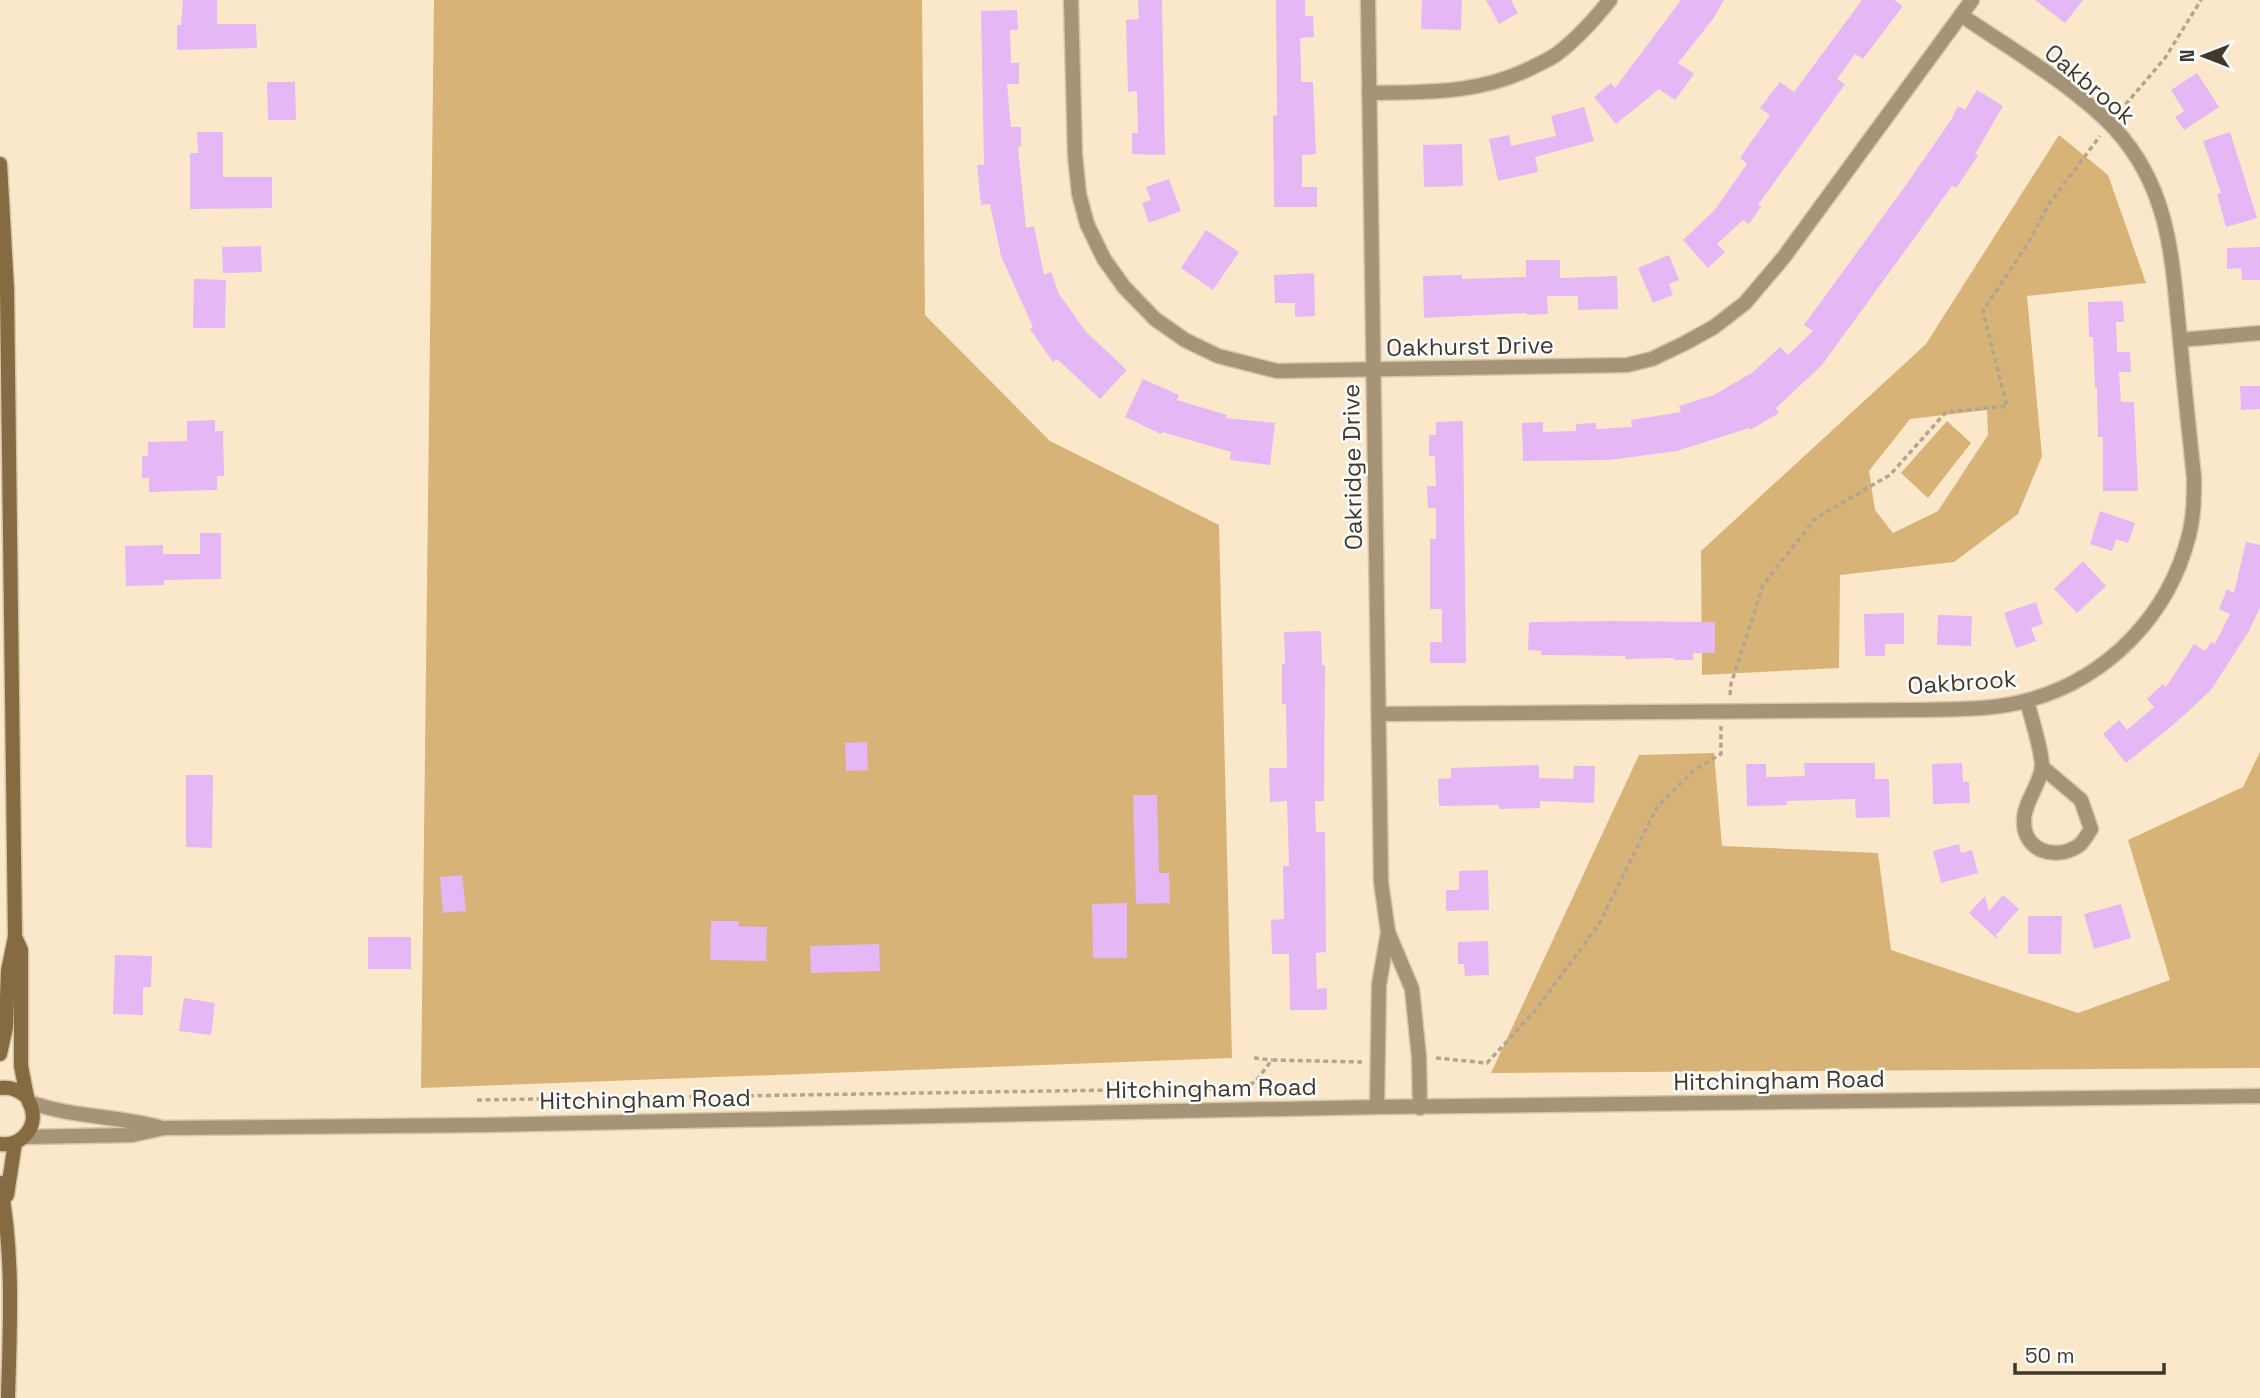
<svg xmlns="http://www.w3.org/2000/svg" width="2260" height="1398" viewBox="0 0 2260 1398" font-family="'Space Grotesk',sans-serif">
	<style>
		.green { fill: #d7b377; fill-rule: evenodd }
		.building { fill: #e6b7f5 }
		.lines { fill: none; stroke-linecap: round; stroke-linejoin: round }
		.minor-casing { stroke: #d5c5ab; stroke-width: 17 }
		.tertiary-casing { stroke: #d5c5ab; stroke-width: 17 }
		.secondary-casing { stroke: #d5c5ab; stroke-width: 17 }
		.path { stroke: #b3a58f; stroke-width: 3.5; stroke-dasharray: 5 3.5; stroke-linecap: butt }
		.minor { stroke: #a69479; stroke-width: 14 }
		.tertiary { stroke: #a69479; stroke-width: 14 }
		.secondary { stroke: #846b41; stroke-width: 14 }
		.labels { text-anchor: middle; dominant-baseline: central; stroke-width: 5; stroke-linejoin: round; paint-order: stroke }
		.street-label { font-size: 24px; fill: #3f382d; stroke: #fff }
	</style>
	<rect width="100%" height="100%" fill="#fbe8cb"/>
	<g class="green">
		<polygon points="434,0 922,0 925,315 1050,441 1219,525 1232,1058 421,1088"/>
		<path d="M2059,135L2108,175L2146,283L2027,296L2042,456L2018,514L1954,562L1840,575L1839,668L1702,675L1701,551L1926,344ZM1987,410L1988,435L1938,511L1893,533L1875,510L1869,471L1910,419Z"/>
		<polygon points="1947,421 1971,443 1928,498 1901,473"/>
		<polygon points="2260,752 2260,1068 1491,1073 1639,755 1714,753 1722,846 1878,853 1891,950 2078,1013 2170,980 2128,840 2243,787"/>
	</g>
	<g class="building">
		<polygon points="183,0 217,0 217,24 256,24 257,48 177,50 177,25 181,25"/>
		<polygon points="1138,0 1162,0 1165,155 1132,154 1132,133 1138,133 1137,91 1128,92 1126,20 1139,19"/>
		<polygon points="1276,0 1305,0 1305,16 1313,16 1314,37 1300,38 1301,65 1301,82 1313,82 1316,154 1302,155 1302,187 1317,187 1317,207 1274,207 1273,116 1277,115"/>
		<polygon points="1422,0 1462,0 1461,30 1421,29"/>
		<polygon points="1486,0 1511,0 1518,13 1499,24"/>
		<polygon points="1681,0 1724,0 1713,19 1678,63 1694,74 1675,100 1659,89 1616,124 1594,97 1611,83 1615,88"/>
		<polygon points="1862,0 1894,0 1903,6 1863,59 1855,54 1837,79 1845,84 1758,205 1761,207 1749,224 1743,220 1717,244 1725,252 1708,268 1683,240 1714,211 1747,164 1740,158 1770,115 1760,108 1780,82 1794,92"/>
		<polygon points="2035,0 2083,0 2065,23"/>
		<polygon points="1017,10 1018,30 1010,30 1011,63 1019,63 1019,84 1007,84 1011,127 1021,127 1021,147 1018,147 1026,228 1034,226 1044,275 1051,272 1059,294 1086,332 1127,370 1100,399 1057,359 1053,362 1030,329 1033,327 1001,256 990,204 981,205 977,165 984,165 981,11"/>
		<polygon points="2197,73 2219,107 2184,130 2175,117 2184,111 2171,90"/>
		<polygon points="267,82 295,82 296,120 268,120"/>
		<polygon points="1977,90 2003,106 1975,154 1978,156 1956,188 1952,186 1822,365 1776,408 1779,413 1750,430 1749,428 1677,451 1609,460 1523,461 1522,423 1543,422 1543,432 1576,431 1576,424 1596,423 1596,429 1632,427 1631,420 1681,412 1679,406 1714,395 1753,372 1780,347 1788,355 1813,331 1804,325 1906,185 1951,120 1958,106 1965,110"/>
		<polygon points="1584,107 1594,141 1535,157 1538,172 1498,181 1489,139 1509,135 1511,146 1556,136 1551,116"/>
		<polygon points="197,132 223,132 223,177 272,177 272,208 190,209 190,153 198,153"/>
		<polygon points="2230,132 2257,218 2226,227 2217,194 2221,193 2203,141"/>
		<polygon points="1462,144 1463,186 1424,187 1423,145"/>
		<polygon points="1169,179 1181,211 1149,223 1142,203 1151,200 1146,187"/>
		<polygon points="1206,230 1239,252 1213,290 1181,268"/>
		<polygon points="261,246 262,272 223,273 222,247"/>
		<polygon points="2260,247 2260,280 2242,280 2241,268 2227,269 2227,248"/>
		<polygon points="1669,255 1679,280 1669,284 1673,295 1653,303 1638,268"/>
		<polygon points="1526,260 1560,260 1560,278 1617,276 1618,309 1578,310 1578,296 1547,296 1548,314 1527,315 1527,313 1424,318 1423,276 1462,275 1462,279 1526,277"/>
		<polygon points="1314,273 1315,316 1295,317 1295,303 1275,303 1274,275"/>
		<polygon points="194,279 226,280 225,328 193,328"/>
		<polygon points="2123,301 2124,322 2116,322 2117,352 2130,352 2131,372 2119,372 2121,402 2134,402 2138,491 2103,491 2103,437 2098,437 2097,387 2095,387 2093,337 2089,337 2088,302"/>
		<polygon points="1143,379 1179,395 1177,400 1227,415 1226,418 1275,423 1270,465 1230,460 1231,452 1162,432 1161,434 1125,417"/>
		<polygon points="2240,386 2260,386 2260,409 2241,410"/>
		<polygon points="215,420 215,431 223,431 224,476 217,476 217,490 149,492 149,478 142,478 142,456 148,456 148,442 187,441 187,421"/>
		<polygon points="1463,421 1466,663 1430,663 1430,642 1442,642 1442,609 1430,609 1430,539 1436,539 1436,508 1428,508 1427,486 1436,486 1435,456 1429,456 1429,435 1436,435 1436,422"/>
		<polygon points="2100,511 2135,523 2128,543 2116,539 2112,551 2090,544"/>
		<polygon points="200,533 221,533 221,579 164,580 164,585 126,586 125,546 163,545 163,554 200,554"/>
		<polygon points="2246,542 2260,545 2260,607 2249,631 2211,690 2172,726 2126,763 2103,734 2119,720 2127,730 2154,707 2147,699 2163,684 2166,687 2194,644 2205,651 2211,642 2215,644 2230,614 2219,609 2227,589 2234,593"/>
		<polygon points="2083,561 2106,586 2077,613 2054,589"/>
		<polygon points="2036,602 2043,624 2031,628 2036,641 2016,648 2004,613"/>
		<polygon points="1904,613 1904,644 1885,644 1885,656 1865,656 1864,614"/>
		<polygon points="1938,615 1972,616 1971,646 1937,645"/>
		<polygon points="1613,621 1715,622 1715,653 1693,653 1693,660 1674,660 1674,658 1625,659 1625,656 1541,655 1541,651 1528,650 1529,622"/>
		<polygon points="1321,631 1322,665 1325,665 1324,801 1315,801 1316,832 1325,832 1326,952 1316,953 1317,989 1327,988 1327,1010 1290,1010 1289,954 1272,954 1271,920 1284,919 1283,866 1289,866 1287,801 1270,802 1269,768 1287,768 1286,704 1282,704 1282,664 1285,664 1284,632"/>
		<polygon points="867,742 868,770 846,771 845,743"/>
		<polygon points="1804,763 1875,763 1875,779 1889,779 1890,817 1856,818 1855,799 1787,801 1787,805 1747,806 1746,764 1766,764 1766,777 1805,776"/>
		<polygon points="1962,763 1963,782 1969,782 1970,803 1933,804 1932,764"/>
		<polygon points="1539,765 1539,778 1573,779 1574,766 1595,766 1594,803 1540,801 1540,808 1499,809 1499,805 1439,806 1438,779 1451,778 1451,768"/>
		<polygon points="186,775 213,775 212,848 186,847"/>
		<polygon points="1133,795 1157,795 1159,873 1169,873 1170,903 1136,904"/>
		<polygon points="1959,844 1961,853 1972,850 1978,873 1941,883 1933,851"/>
		<polygon points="1488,870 1489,910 1446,911 1446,890 1459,890 1459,871"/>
		<polygon points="462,875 466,911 443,913 440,877"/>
		<polygon points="2003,895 2019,909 1996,935 1997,939 1969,913 1985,896 1989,911"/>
		<polygon points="1127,903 1127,958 1093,958 1092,904"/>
		<polygon points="2121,904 2131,938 2094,949 2084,914"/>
		<polygon points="2028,916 2062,916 2061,954 2028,954"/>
		<polygon points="711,921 739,921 739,926 767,927 766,961 710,960"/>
		<rect x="368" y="937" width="43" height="32"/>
		<polygon points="1488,941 1489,975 1465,976 1464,964 1458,964 1458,942"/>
		<polygon points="879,944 880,971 811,973 810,946"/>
		<polygon points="115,955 152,956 151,987 143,987 143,1015 113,1014"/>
		<polygon points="184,998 215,1003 211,1035 179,1031"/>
	</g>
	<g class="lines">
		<defs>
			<g id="minor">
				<polyline points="1071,0 1075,155 1079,194 1087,224 1104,259 1124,287 1155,319 1185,340 1218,356 1277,371 1627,365 1652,359 1685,343 1714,327 1745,303 1784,257 1972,0"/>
				<polyline points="1368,0 1381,882 1388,932"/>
				<path d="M1369,93C1427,92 1480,94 1533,67C1541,63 1550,59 1557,54C1577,39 1594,20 1610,0"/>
				<polyline points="2180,340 2260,333"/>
				<path d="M2027,701C2032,721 2040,743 2042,764C2043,780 2024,802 2024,820C2023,851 2055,861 2078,846C2083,843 2088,834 2091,829L2081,800L2042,767"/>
				<path d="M1379,714L1911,710C1950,709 1991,711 2029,700C2108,678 2169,615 2189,535C2194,516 2194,496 2194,477C2189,431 2184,385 2180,339C2172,261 2171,190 2115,129C2076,87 2009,48 1961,15"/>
				<polyline points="1377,1107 1379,985 1388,932 1412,989 1419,1057 1420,1108"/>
			</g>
			<g id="tertiary">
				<path d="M27,1097L29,1102C71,1117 116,1116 159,1127"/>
				<polyline points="24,1137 132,1135 164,1128 485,1125 1377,1107 2260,1096"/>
			</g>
			<g id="secondary">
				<polyline points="0,164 7,289 15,937 8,971 6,1027 0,1054"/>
				<polyline points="16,939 21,950 21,1066 27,1097"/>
				<path d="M0,1088C12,1087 18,1090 27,1097"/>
				<path d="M0,1144C23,1147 41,1124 29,1102"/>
				<path d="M0,1183C14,1253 10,1327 8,1398"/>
				<polyline points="7,1195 15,1143"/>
			</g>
		</defs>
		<use href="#minor" class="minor-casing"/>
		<use href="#tertiary" class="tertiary-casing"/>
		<use href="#secondary" class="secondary-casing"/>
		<g class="path">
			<polyline points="2120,111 2165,58 2201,0"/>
			<polyline points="1730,695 1731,684 1763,585 1816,518 1890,475 1946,412 2007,406 1983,311 2028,243 2049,204 2100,136"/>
			<polyline points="1254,1058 1272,1060"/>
			<polyline points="1436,1058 1487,1063 1534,1012 1599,924 1657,807 1694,770 1721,754 1721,726"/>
			<polyline points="477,1100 1242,1088 1255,1082 1272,1060 1362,1062"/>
		</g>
		<use href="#minor" class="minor"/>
		<use href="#tertiary" class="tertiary"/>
		<use href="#secondary" class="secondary"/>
	</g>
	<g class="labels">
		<g class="street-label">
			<text transform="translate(2090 84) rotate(40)">Oakbrook</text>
			<text transform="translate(1470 346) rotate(-1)">Oakhurst Drive</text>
			<text transform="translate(1352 467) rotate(-91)">Oakridge Drive</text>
			<text transform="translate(1962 682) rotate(-4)">Oakbrook</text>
			<text transform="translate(1779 1080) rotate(-1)">Hitchingham Road</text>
			<text transform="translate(1211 1088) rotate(-1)">Hitchingham Road</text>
			<text transform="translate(645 1099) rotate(-1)">Hitchingham Road</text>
		</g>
	</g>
	<g transform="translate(2204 56) rotate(270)" stroke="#ffffff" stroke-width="5" paint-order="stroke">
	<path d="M0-5L12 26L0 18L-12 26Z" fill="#3f382d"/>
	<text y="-10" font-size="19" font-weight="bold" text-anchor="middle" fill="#3f382d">N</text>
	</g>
	<path d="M2015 1363v10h149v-10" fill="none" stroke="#3f382d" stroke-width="3.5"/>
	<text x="2025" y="1363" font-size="21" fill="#3f382d" stroke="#ffffff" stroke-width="5" paint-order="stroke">50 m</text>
</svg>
